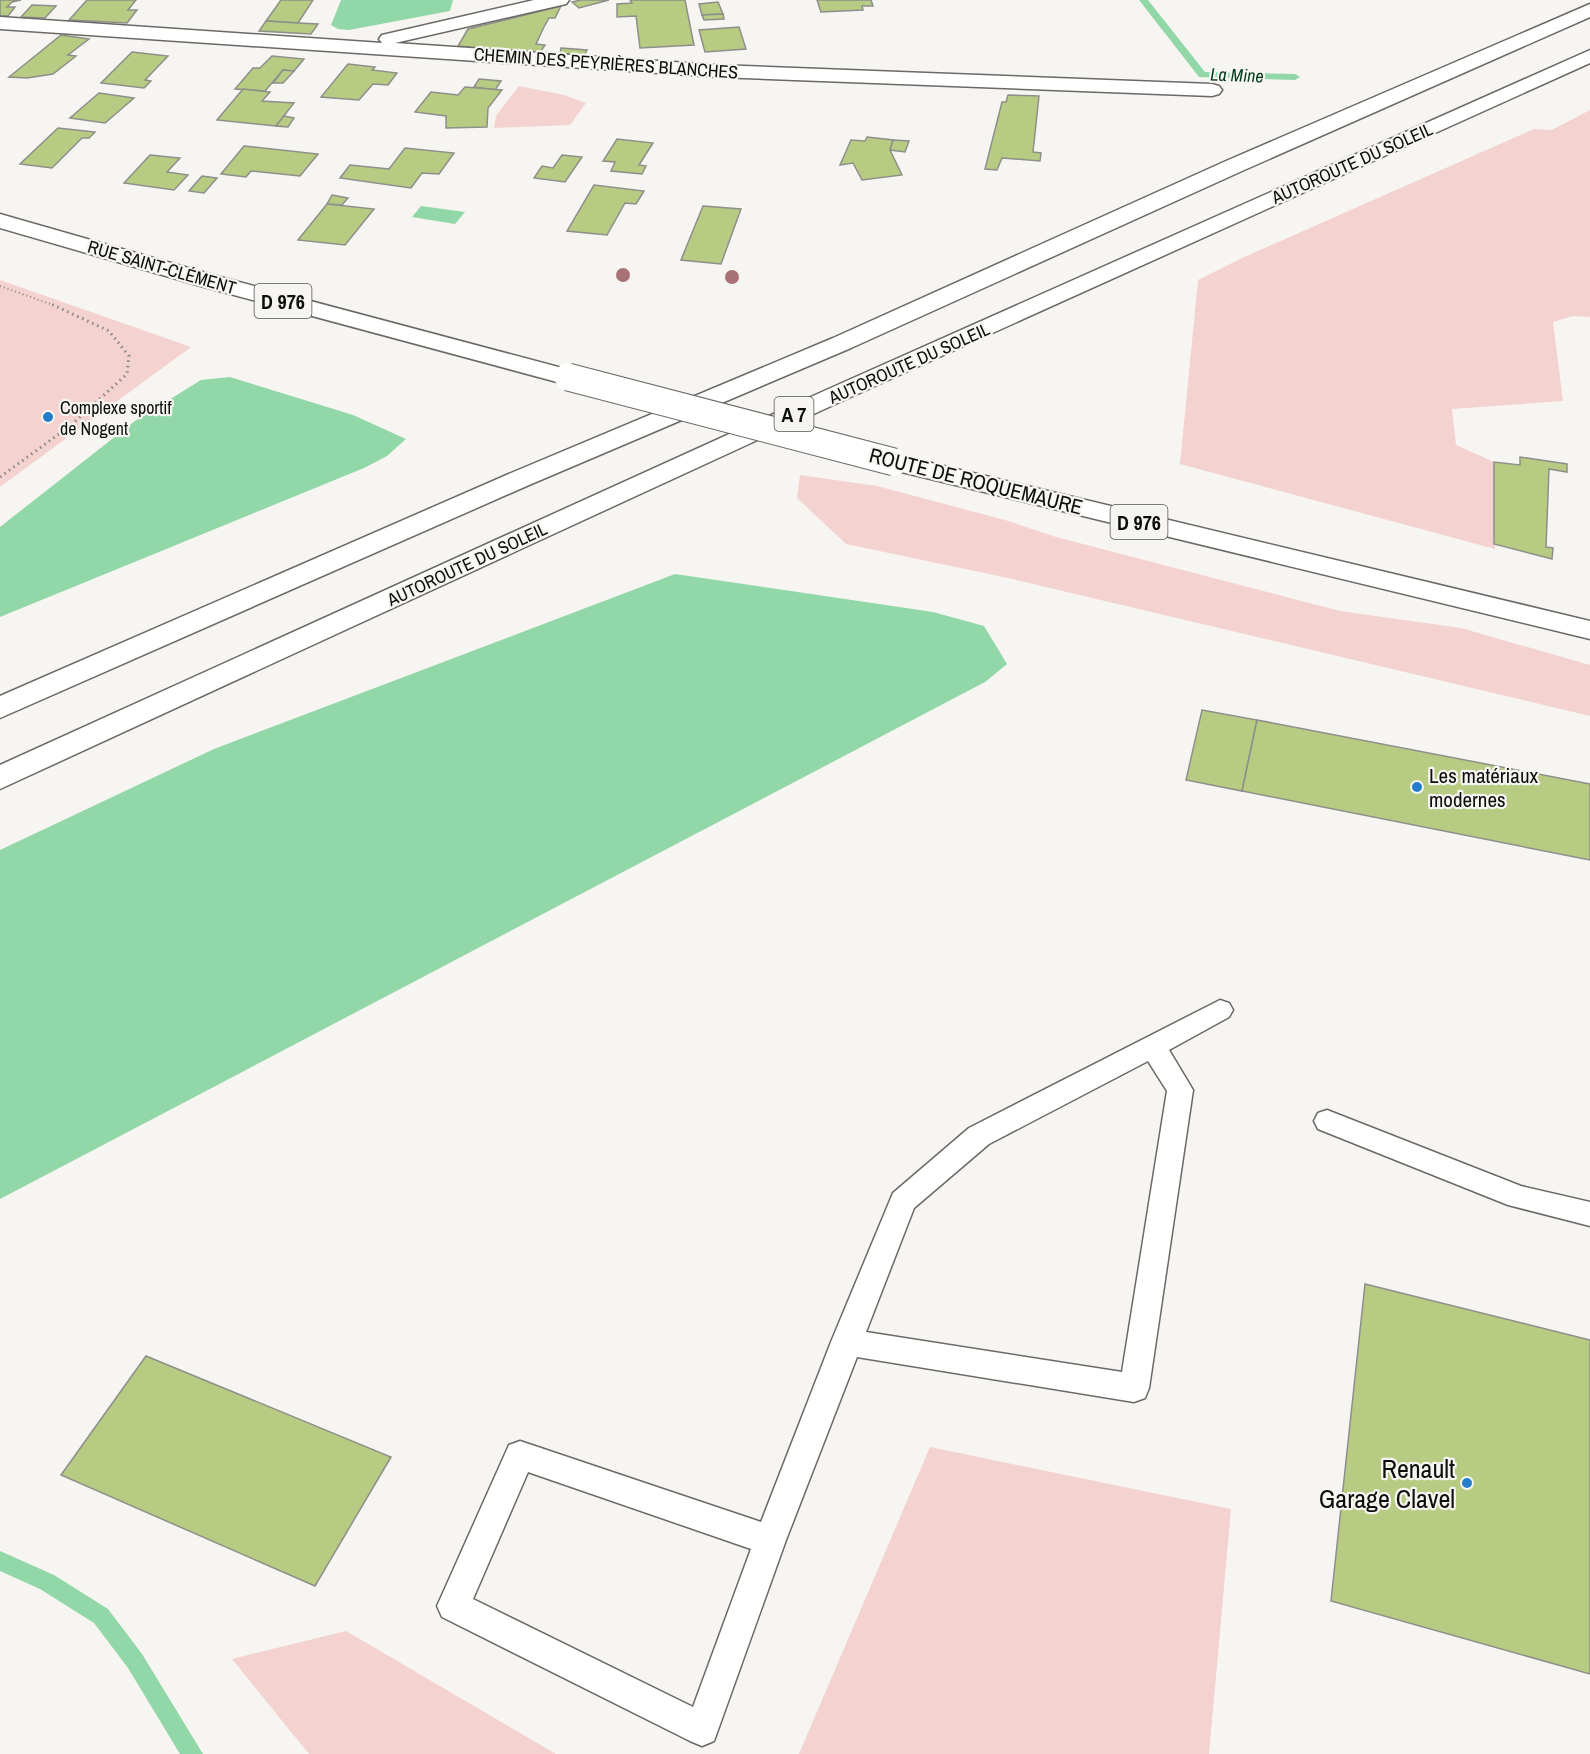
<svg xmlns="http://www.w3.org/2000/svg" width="1590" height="1754" viewBox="0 0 1590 1754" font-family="'Archivo Narrow',sans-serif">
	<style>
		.green { fill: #f4d2cf }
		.water { fill: #92d7a7 }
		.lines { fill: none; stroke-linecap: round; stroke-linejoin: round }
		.stream { fill: #92d7a7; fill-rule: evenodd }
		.building { fill: #b7cb82; stroke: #8e8f8b; stroke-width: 1.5 }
		.service-casing { stroke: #6b6966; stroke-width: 3 }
		.minor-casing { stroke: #6b6966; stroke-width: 3 }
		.primary-casing { stroke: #6b6966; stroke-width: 3 }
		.motorway-casing { stroke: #6b6966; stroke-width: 3 }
		.path-far1 { stroke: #888784; stroke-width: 2; stroke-dasharray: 1 3; stroke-linecap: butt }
		.path { stroke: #888784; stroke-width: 3; stroke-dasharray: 1.5 4; stroke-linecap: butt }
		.service { fill: #fff; fill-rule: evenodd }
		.minor { fill: #fff; fill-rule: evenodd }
		.primary { fill: #fff; fill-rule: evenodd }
		.motorway { fill: #fff; fill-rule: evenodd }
		.primary-bridge-casing { stroke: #6b6966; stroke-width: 29; stroke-linecap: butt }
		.primary-bridge { stroke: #fff; stroke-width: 27 }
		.tree { fill: #a87275 }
		.poi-dot { fill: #247dca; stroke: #f7f5f1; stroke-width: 2 }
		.labels { text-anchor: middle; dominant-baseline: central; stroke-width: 4.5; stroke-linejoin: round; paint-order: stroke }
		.far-street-label { font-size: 18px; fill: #0d0d0b; stroke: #f7f5f1 }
		.far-water-label { font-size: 18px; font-style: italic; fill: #033a1c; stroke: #f7f5f1 }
		.far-poi-label { font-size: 18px; fill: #0d0d0b; stroke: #f7f5f1; text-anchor: start }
		.shield { fill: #f7f5f1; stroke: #535350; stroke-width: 1.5 }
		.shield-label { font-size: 20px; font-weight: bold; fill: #0d0d0b }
		.street-label { font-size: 21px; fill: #0d0d0b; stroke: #f7f5f1 }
		.poi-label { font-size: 21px; fill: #0d0d0b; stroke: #f7f5f1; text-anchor: start }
		.near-poi-label { font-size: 26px; fill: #0d0d0b; stroke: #f7f5f1; text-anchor: end }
	</style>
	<rect width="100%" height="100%" fill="#f7f5f1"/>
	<g class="green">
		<polygon points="519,86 564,95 586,103 570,125 494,128 496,116"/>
		<polygon points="1590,110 1590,317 1573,316 1553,322 1563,401 1452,409 1456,445 1494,462 1495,549 1180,464 1198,280 1242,258 1534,129 1552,130"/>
		<polygon points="0,280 191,347 0,487"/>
		<polygon points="800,475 877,486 1005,520 1056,537 1340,611 1461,628 1590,665 1590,716 1008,578 846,544 797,498"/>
		<polygon points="930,1447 1231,1509 1209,1754 799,1754"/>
		<polygon points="346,1631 556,1754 309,1754 232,1659"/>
	</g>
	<g class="water">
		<polygon points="341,0 453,0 450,11 349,30 338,29 331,25"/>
		<polygon points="421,206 465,212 455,224 412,217"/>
		<polygon points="230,377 353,415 406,439 387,456 364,468 0,617 0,527 135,421 201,380"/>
		<polygon points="675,574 933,612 984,626 1007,664 985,682 0,1199 0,850 214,749"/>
	</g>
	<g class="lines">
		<g class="stream">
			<polygon points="1139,0 1148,0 1205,72 1295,74 1300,77 1295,80 1199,77"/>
			<polygon points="0,1551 54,1575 108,1609 142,1654 203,1754 180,1754 128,1668 94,1623 40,1589 0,1571"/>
		</g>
	</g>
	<g class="building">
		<polygon points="0,0 21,0 12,2 7,7 15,7 8,16 0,16"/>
		<polygon points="87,0 136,0 128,10 137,10 127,23 69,20"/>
		<polygon points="281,0 313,0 298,23 266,21"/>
		<polygon points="581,0 609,0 579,8 572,2"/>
		<polygon points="630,0 685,0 694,45 640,48 636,16 617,17 617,4 632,3"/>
		<polygon points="817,0 871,0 873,6 862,6 863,10 821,12"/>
		<polygon points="718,2 723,14 702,15 699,4"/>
		<polygon points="32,5 56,6 45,18 21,17"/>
		<polygon points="561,6 555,18 549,18 544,27 536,44 545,45 539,54 458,46 468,29"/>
		<polygon points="723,14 724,19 704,20 702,15"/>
		<polygon points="266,21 298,23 318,24 311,34 259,31"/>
		<polygon points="739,27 746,49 705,52 699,30"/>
		<polygon points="61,35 89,39 68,55 76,56 53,74 27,78 9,77"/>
		<polygon points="561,48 587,50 584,56 560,55"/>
		<polygon points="132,52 168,56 145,80 151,81 144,88 101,83"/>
		<polygon points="272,56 304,59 294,71 283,70 265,91 235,89 253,68 260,68"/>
		<polygon points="348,64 375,67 372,70 397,73 388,85 373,84 359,100 321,97"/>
		<polygon points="283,70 294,71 283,83 273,83"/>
		<polygon points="479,79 501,81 495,90 474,87"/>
		<polygon points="465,87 502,90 488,108 487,127 446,128 446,116 415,112 431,92 458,95"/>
		<polygon points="243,89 270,92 262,101 294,103 276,126 217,120"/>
		<polygon points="99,93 134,98 105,123 70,118"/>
		<polygon points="1008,95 1039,96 1033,152 1041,153 1040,161 1002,158 997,170 985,169 1002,102 1006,102"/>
		<polygon points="284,116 294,118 288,127 276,126"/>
		<polygon points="58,128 95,132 89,138 82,138 52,168 20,164"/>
		<polygon points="867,137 893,140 890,150 902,175 862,180 853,163 840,165 851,140 865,141"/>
		<polygon points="617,139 653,143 639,165 646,166 642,174 611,171 615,162 603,161"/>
		<polygon points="893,140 909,141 905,152 890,150"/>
		<polygon points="244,146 318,154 300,176 251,171 246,177 221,174"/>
		<polygon points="405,148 454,153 439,174 422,173 411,188 340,178 350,165 389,169"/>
		<polygon points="150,155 180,158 167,172 188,175 174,190 124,183"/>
		<polygon points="562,155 582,157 565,182 534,178 542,166 553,168"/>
		<polygon points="202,176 217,178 204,193 189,191"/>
		<polygon points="594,185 644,191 636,204 625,203 607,235 567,231"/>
		<polygon points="332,195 348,198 342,205 327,204"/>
		<polygon points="327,204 374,209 345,245 298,240"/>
		<polygon points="703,206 741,209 721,264 681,260"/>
		<polygon points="1520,457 1567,464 1567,472 1549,469 1546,547 1553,548 1552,559 1494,544 1494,462 1520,465"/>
		<polygon points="1202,710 1257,720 1242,791 1186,780"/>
		<polygon points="1257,720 1590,784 1590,860 1242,791"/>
		<polygon points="1365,1284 1590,1340 1590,1674 1331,1601"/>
		<polygon points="146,1356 391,1457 315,1586 61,1475"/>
	</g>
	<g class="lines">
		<defs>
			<g id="service">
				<path d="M1220,1000L1229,1003L1233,1010L1229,1017L1169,1050L1193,1090L1149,1388L1145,1398L1134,1402L857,1357L786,1540L714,1741L702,1746L690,1741L442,1617L437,1606L442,1595L509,1445L520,1441L761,1522L831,1342L893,1193L969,1128ZM1148,1061L1167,1091L1122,1372L866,1332L914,1208L989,1144ZM528,1472L751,1549L693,1707L473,1599Z"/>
				<polygon points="1327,1110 1521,1186 1590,1202 1590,1226 1508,1205 1318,1129 1314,1121 1318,1113"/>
			</g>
			<polygon id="minor" points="534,0 569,0 566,4 395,43 717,65 1212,84 1219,86 1222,90 1219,94 1212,96 717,77 0,29 0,17 382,43 379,39 382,35"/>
			<g id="primary">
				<polygon points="0,214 213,275 577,372 581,377 577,382 568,385 197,285 0,228"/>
				<polygon points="894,454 1590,621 1590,639 885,468 881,462 885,456"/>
			</g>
			<g id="motorway">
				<polygon points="1590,4 1590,17 1242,171 851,348 529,485 0,718 0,696 511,473 833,338 1226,161"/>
				<polygon points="1590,50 1590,63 842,401 0,789 0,765 824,391"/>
			</g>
		</defs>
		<use href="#service" class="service-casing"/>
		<use href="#minor" class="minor-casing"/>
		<use href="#primary" class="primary-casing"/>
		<use href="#motorway" class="motorway-casing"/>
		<polyline class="path-far1" points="0,286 53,305"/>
		<polyline class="path" points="0,477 70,426 127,374 129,356 109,331 49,303"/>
		<use href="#service" class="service"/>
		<use href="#minor" class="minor"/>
		<use href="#primary" class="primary"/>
		<use href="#motorway" class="motorway"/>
		<defs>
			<polyline id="primary-bridge" points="568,377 894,462"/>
		</defs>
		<use href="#primary-bridge" class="primary-bridge-casing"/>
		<use href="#primary-bridge" class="primary-bridge"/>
	</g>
	<g class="tree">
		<circle cx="623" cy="275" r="7"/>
		<circle cx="732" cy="277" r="7"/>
	</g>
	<g class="poi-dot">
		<circle cx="48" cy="417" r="6"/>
		<circle cx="1417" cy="787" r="6"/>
		<circle cx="1467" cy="1483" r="6"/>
	</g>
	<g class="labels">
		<g class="far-street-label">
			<text transform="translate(606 63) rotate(4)">CHEMIN DES PEYRIÈRES BLANCHES</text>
			<text transform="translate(1352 163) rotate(-24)">AUTOROUTE DU SOLEIL</text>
			<text transform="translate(162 267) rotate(16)">RUE SAINT-CLÉMENT</text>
			<text transform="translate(909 363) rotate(-24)">AUTOROUTE DU SOLEIL</text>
			<text transform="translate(467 564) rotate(-25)">AUTOROUTE DU SOLEIL</text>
		</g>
		<g class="far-water-label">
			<text transform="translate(1237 75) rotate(2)">La Mine</text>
		</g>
		<g class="far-poi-label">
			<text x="60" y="407">Complexe sportif<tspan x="60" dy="21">de Nogent</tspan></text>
		</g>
		<g class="shield">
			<rect x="254.5" y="284" width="57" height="34" rx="4.5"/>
			<rect x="774.5" y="397" width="39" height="34" rx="4.5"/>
			<rect x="1110.5" y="505" width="57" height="34" rx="4.5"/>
		</g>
		<g class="shield-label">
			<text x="283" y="301">D 976</text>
			<text x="794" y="414">A 7</text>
			<text x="1139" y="522">D 976</text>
		</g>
		<g class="street-label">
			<text transform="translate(976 481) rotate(14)">ROUTE DE ROQUEMAURE</text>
		</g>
		<g class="poi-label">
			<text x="1429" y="775">Les matériaux<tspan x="1429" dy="24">modernes</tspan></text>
		</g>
		<g class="near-poi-label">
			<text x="1455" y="1468">Renault<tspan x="1455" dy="30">Garage Clavel</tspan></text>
		</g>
	</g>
</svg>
